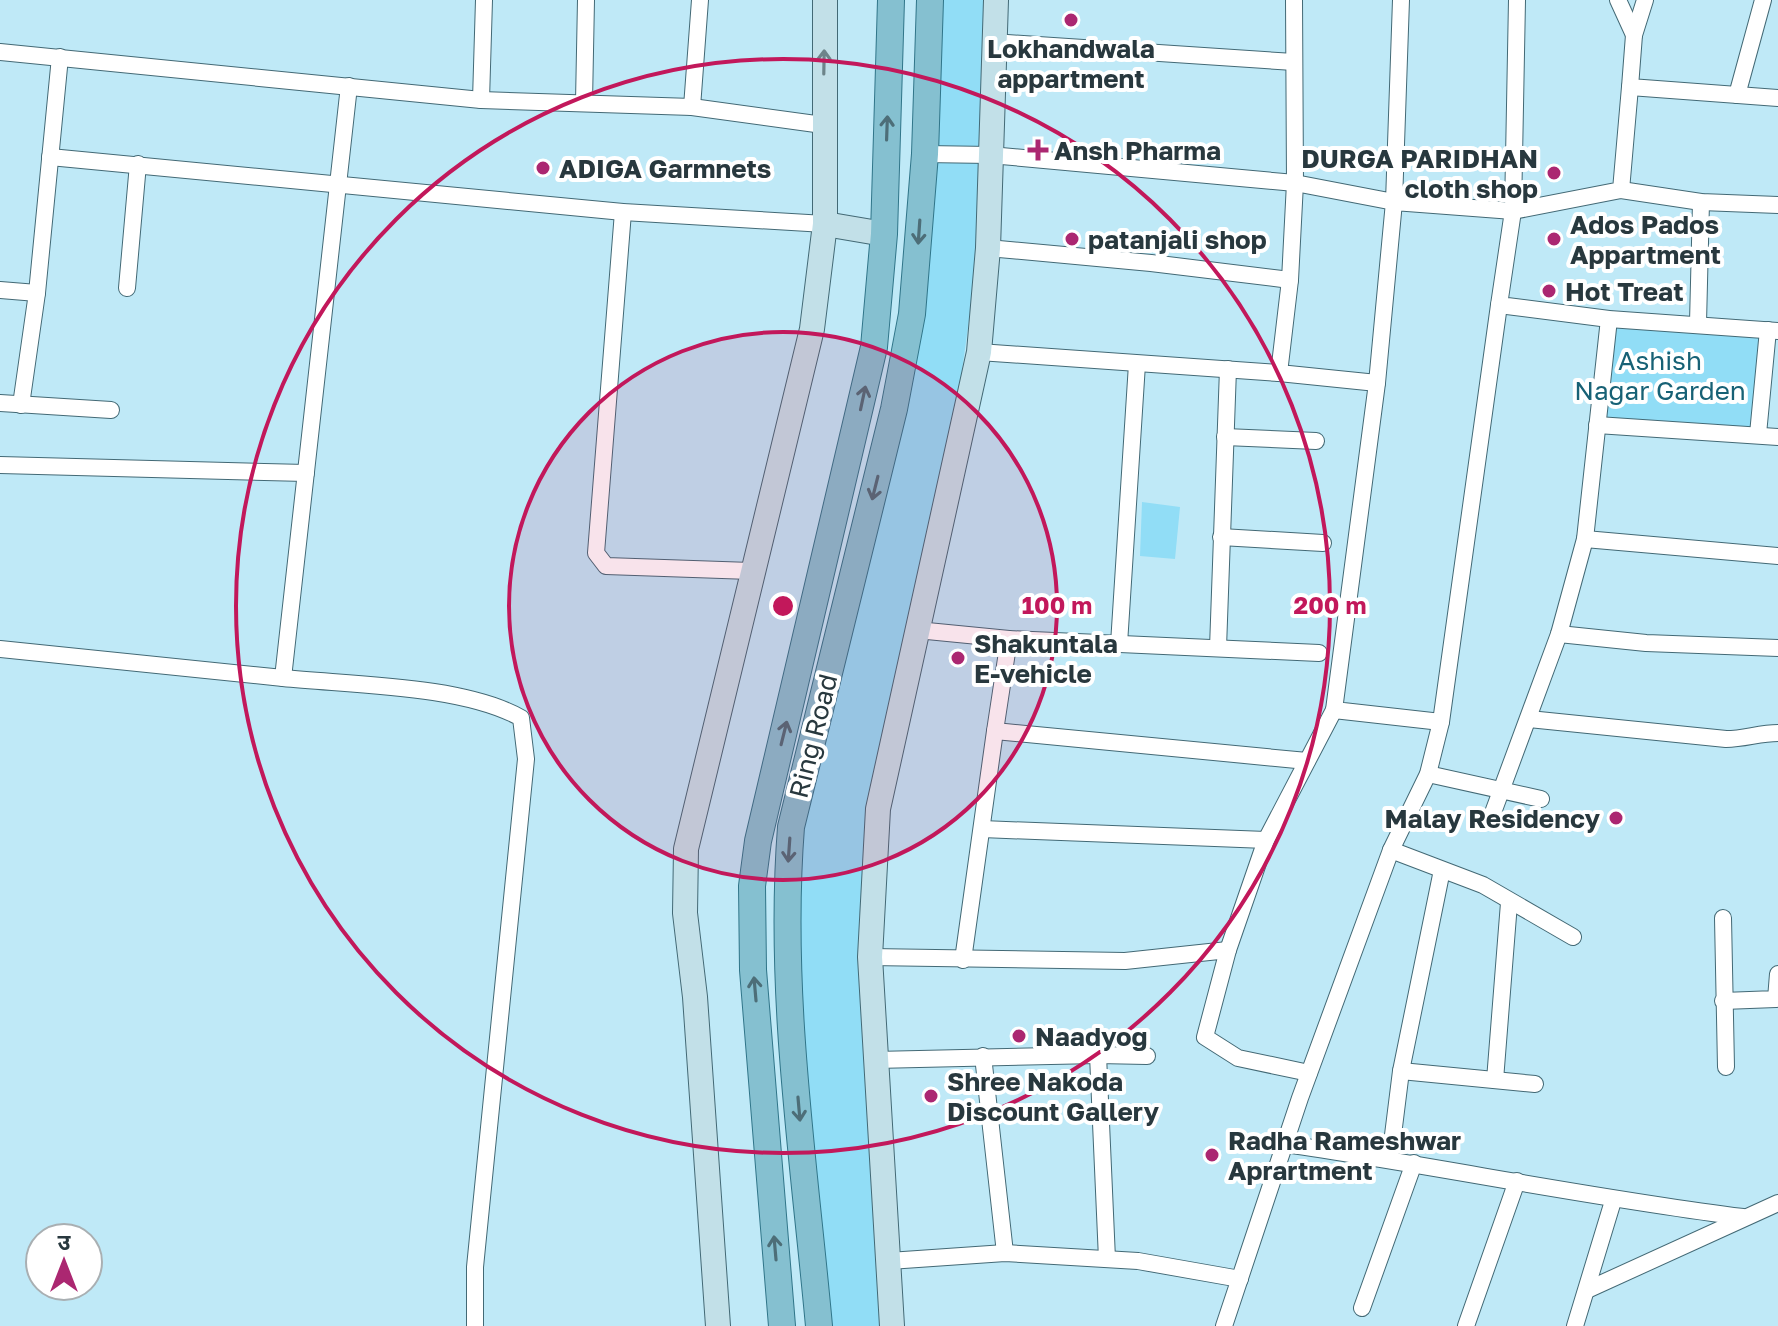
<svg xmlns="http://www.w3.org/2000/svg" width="1778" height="1326" viewBox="0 0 1778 1326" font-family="'Golos Text','Noto Sans Devanagari',sans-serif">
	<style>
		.green { fill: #91ddf6 }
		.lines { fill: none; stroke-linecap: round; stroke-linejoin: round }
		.street-casing { stroke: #436975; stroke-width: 18 }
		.secondary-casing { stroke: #436975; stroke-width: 26 }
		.primary-casing { stroke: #307589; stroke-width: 28 }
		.street { stroke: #fff; stroke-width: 16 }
		.secondary { stroke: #c2e0e8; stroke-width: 24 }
		.primary { stroke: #85c0d0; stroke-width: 26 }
		.oneway { stroke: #6d848a }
		.oneway2 { stroke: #4d6e78 }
		.ring { fill: none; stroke: #c2185b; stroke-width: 4 }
		.poi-dot { fill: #ab2771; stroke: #fff; stroke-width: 3 }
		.labels { text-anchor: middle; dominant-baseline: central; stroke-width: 8; stroke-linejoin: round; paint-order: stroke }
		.poi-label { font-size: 26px; font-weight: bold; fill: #28383e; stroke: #fff; text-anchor: start }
		.park-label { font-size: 26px; fill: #176175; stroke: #fff }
		.street-label { font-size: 26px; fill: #28383e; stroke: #fff }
		.centre { fill: #c2185b; stroke: #fff; stroke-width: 4 }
		.ring-label { font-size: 24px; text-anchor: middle; font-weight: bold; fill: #c2185b; stroke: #fff; stroke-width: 8; stroke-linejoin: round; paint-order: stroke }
	</style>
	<rect width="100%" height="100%" fill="#bfe9f7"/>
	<g class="green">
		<polygon points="929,0 1002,0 998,112 949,464 859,918 886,1326 824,1326 791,827 915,288"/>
		<polygon points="1616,320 1768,330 1758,434 1597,425"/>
		<polygon points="1142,502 1180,507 1175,559 1140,556"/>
	</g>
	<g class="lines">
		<defs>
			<g id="street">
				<polyline points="1517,0 1513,211 1499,305 1609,319 1778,331"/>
				<polyline points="1618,0 1634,35"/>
				<polyline points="1645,0 1634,35 1630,87 1778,98"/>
				<polyline points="993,42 1294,62"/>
				<polyline points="0,52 481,100 692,107 823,125"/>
				<polyline points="1737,95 1763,0"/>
				<polyline points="481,100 484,0"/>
				<polyline points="584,102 586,0"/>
				<polyline points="692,107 700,0"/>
				<polyline points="925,154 990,155 1295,183 1394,202 1401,0"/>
				<polyline points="50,157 623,212 825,224"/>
				<polyline points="1621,190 1701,202 1778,205"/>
				<polyline points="623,212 596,553 606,566 751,571"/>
				<polyline points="988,248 1151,263 1290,280 1279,373 1377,383 1394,202 1513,211 1621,190 1630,87"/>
				<polyline points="1290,280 1295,183 1294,0"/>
				<polyline points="127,288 138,164"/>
				<polyline points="0,290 37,293"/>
				<polyline points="1698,323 1701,202"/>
				<polyline points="979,352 1279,373"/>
				<polyline points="1377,383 1334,710 1441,722 1499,305"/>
				<polyline points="0,403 111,410"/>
				<polyline points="21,405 37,293 60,57"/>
				<polyline points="1597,425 1778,437"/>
				<polyline points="1758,434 1768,330"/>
				<polyline points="1225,437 1316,441"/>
				<polyline points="0,465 306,473"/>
				<polyline points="1221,537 1323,543"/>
				<polyline points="1585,539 1778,556"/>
				<polyline points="917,630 1009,639 1319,653"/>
				<polyline points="1559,634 1646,643 1778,648"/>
				<polyline points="1009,639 995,731 1307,761"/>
				<polyline points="1119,644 1137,364"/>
				<polyline points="1218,648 1228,369"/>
				<polyline points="0,649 283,678 349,86"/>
				<path d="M283,678C351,685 463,685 521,718L526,759L475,1267V1326"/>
				<path d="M1529,719L1726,739C1745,739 1759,733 1778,733"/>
				<polyline points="1428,774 1541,799"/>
				<polyline points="1491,818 1559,634 1585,539 1609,319"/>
				<polyline points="982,829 1266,840"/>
				<polyline points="1391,850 1483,885 1573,937"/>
				<polyline points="1723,918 1726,1067"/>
				<polyline points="1228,950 1266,840 1334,710"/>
				<polyline points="870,957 1125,961 1228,950 1205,1037 1238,1058 1309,1073"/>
				<polyline points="963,960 995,731"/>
				<polyline points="1723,1001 1776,999 1778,974"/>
				<polyline points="983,1056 1005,1253"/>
				<polyline points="875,1060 1098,1055"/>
				<polyline points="1401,1071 1535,1084"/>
				<polyline points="1495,1080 1509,903"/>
				<path d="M1285,1144C1438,1166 1590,1198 1743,1217"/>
				<polyline points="1390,1159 1401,1071 1442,870"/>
				<polyline points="1107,1259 1098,1055 1147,1056"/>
				<polyline points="889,1261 1005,1253 1138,1261 1240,1279"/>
				<polyline points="1587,1290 1778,1203"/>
				<polyline points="1362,1308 1414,1163"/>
				<polyline points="1224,1326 1300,1098 1391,850 1428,774 1441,722"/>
				<polyline points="1466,1326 1517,1181"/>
				<polyline points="1575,1326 1613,1201"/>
			</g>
			<g id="secondary">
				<polyline points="825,224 884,234"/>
				<polyline points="718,1326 695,997 685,913 686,849 812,329 825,224 825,0"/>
				<polyline points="892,1326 870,957 878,809 979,352 988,248 996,0"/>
			</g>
			<g id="primary">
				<polyline points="782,1326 753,970 752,886 758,841 874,347 884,234 891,0"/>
				<path d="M819,1326C804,1161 778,993 791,827L894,409L912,314L925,154L930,0"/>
			</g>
		</defs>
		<use href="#street" class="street-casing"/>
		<use href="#secondary" class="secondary-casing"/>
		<use href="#primary" class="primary-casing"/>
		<use href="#street" class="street"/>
		<use href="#secondary" class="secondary"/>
		<use href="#primary" class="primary"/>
	</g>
	<defs><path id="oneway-shaft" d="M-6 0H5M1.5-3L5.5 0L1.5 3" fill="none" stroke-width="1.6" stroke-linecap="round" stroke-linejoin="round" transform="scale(2)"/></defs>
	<use class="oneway" href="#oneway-shaft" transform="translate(824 62) rotate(-89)"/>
	<g class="oneway2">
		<use href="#oneway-shaft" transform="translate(887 128) rotate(-88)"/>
		<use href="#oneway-shaft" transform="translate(919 232) rotate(94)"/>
		<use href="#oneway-shaft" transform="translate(863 398) rotate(-78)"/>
		<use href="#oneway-shaft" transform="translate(875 488) rotate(104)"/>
		<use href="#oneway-shaft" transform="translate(784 733) rotate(-76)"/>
		<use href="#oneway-shaft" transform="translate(789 850) rotate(94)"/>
		<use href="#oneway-shaft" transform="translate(755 989) rotate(-95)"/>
		<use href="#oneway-shaft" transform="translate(799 1109) rotate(85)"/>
		<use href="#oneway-shaft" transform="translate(775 1248) rotate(-95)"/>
	</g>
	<circle cx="783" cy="606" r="274" fill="#c2185b" fill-opacity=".12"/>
	<g class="ring">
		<circle cx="783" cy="606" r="274"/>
		<circle cx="783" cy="606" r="547"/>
	</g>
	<g class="poi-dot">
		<circle cx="1071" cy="20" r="8"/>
		<path d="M1034 138h8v8h8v8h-8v8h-8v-8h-8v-8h8z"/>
		<circle cx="543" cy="168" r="8"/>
		<circle cx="1554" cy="173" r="8"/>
		<circle cx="1072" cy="239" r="8"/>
		<circle cx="1554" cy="239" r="8"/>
		<circle cx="1549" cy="291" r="8"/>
		<circle cx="958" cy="658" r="8"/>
		<circle cx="1616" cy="818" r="8"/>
		<circle cx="1019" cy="1036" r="8"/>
		<circle cx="931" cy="1096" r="8"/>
		<circle cx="1212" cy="1155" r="8"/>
	</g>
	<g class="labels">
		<g class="poi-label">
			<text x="1071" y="48" text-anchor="middle">Lokhandwala<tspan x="1071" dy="30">appartment</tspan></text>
			<text x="1054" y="150">Ansh Pharma</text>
			<text x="1538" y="158" text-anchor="end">DURGA PARIDHAN<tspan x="1538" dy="30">cloth shop</tspan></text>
			<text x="559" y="168">ADIGA Garmnets</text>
			<text x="1570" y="224">Ados Pados<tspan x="1570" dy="30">Appartment</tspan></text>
			<text x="1088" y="239">patanjali shop</text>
			<text x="1565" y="291">Hot Treat</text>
			<text x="974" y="643">Shakuntala<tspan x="974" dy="30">E-vehicle</tspan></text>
			<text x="1600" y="818" text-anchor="end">Malay Residency</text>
			<text x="1035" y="1036">Naadyog</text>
			<text x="947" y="1081">Shree Nakoda<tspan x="947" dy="30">Discount Gallery</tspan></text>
			<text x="1228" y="1140">Radha Rameshwar<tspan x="1228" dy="30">Aprartment</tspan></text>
		</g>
		<g class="park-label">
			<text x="1660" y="360">Ashish<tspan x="1660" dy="30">Nagar Garden</tspan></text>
		</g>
		<g class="street-label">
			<text transform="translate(813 736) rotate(-76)">Ring Road</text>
		</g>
	</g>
	<circle cx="783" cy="606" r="12" class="centre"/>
	<g class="ring-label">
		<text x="1057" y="614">100 m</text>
		<text x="1330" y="614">200 m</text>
	</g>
	<g transform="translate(64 1262)"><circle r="38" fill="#ffffff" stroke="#a9afb2" stroke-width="2"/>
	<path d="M0-6L14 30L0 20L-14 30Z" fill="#ab2771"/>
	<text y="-12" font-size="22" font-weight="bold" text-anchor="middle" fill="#28383e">उ</text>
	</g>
</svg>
